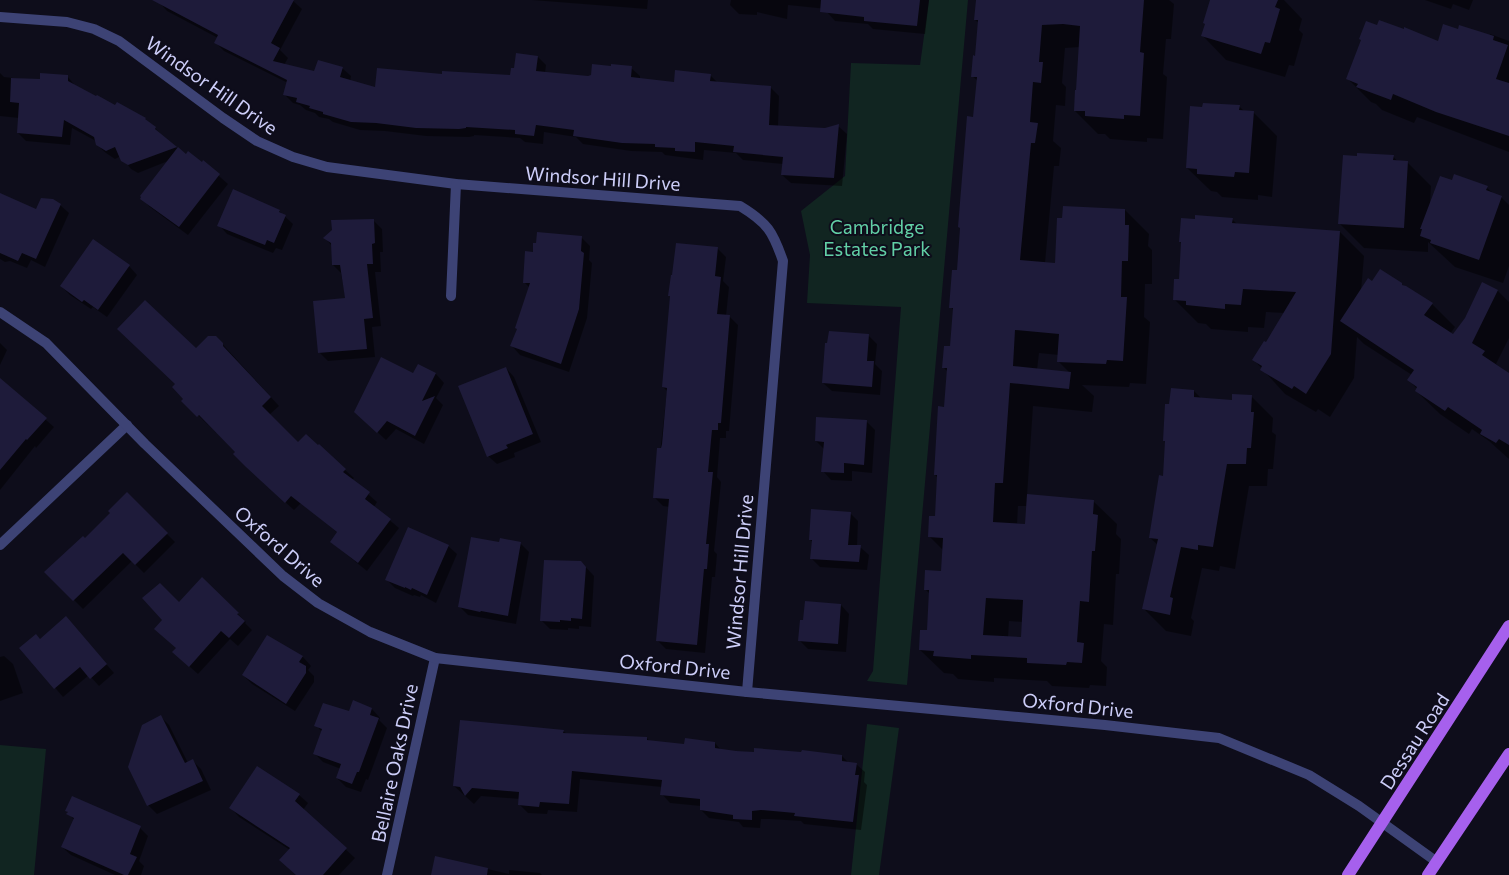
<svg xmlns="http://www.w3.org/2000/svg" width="1509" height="875" viewBox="0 0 1509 875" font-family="Commissioner,sans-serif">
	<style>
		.green { fill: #112521 }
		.shadow { fill: #0007; fill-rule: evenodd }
		.building { fill: #1e1b3a; fill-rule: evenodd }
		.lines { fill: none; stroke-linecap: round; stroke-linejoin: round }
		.minor { stroke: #3d4375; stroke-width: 10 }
		.tertiary { stroke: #3d4375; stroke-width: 10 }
		.primary { stroke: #a660ed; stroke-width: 12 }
		.labels { text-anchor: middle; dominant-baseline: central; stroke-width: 4; stroke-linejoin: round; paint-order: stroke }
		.street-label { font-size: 19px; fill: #cdcef9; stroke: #0e0d1b }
		.park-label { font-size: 19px; fill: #62d0a6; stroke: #0e0d1b }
	</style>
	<rect width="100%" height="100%" fill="#0e0d1b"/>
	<g class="green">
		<polygon points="929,0 968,0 907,685 867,681 873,671 901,307 807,303 810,255 801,211 845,176 851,63 920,65"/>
		<polygon points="867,724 899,728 879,875 851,875"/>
		<polygon points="0,745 46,749 34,875 0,875"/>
	</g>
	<g class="shadow">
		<polygon points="153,0 292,0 302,9 280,50 288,58 284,65 315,73 342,68 351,76 350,81 376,89 443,76 511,77 538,57 546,65 545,73 588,77 631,68 640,76 640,80 675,83 710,75 718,83 771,88 779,96 778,126 825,130 838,126 847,134 842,186 791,183 782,175 783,164 743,160 736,153 704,150 703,160 665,155 662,152 631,151 583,144 576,137 544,132 543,144 525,142 520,138 474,135 474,136 469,137 426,136 385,131 360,130 333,122 329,119 319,117 315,113 306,110 300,105 293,103 285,95 288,83 224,51 216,43 218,38 167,11 159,2"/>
		<polygon points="532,0 648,0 647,9"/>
		<polygon points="731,0 929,0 925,34 873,29 868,24 835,21 827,12 827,9 788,5 787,19 757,12 757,15 739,14 730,5"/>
		<path d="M977,0H1169L1174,4L1171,39H1166L1163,74L1167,77L1163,139L1147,138V142L1110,139L1105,134H1098L1075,111L1080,47L1065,48L1062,83L1066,87L1065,106L1056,105L1053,141L1061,148L1059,166H1054L1045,263L1056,264L1125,210L1149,234L1148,246L1152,250V284H1145L1144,317L1150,322L1146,384L1130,383L1129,387L1082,385L1094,396L1092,412L1033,406L1027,496L1093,501L1117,524L1116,534L1121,539L1119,574H1116L1113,625L1104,624L1101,661L1107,667L1106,686L1090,685L1089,688L1052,686L1047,681L994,678V682L958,679L953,674L944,673L920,650L928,631L930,594L925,589L942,572L943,550L929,536L936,517L938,478L935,475L945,408L948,372L943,367L951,348L954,311L951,307L958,271L978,81L972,76L977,57L979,23L975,20ZM1039,353L1059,355L1058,361L1070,373L1037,370ZM1018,506H1027L1026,525H1017ZM1009,621L1023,622L1022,639L1008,638Z"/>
		<polygon points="1211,0 1284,0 1302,19 1299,30 1303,34 1294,66 1289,65 1285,77 1226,60 1203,36"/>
		<polygon points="1425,0 1473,0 1469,10 1453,4 1451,9"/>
		<polygon points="1458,30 1489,36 1490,34 1509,41 1509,152 1417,117 1414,123 1382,110 1376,104 1371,102 1347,78 1438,42"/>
		<polygon points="0,73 4,77 41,81 68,77 76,87 155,128 163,137 178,149 202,164 203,162 228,184 188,235 150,207 142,199 168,161 138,173 131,169 121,156 115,159 106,153 97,145 96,141 72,128 70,145 26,141 18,133 19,118 0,116"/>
		<polygon points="1239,106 1244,111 1253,112 1277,136 1272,197 1258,195 1258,200 1222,197 1217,192 1211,191 1187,168"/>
		<polygon points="1393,156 1398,162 1407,162 1431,186 1430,204 1487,188 1494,194 1501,197 1509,205 1509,266 1503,283 1455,267 1428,242 1428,252 1364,248 1340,224"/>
		<polygon points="60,205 69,213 45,267 31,260 27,268 10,261 5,262 0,259 0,207 36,211"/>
		<polygon points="279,211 293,224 282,250 276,248 273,253 227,234 219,225"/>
		<polygon points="1232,219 1237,224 1340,232 1364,256 1361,291 1372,283 1403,286 1432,304 1455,327 1450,334 1453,336 1466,319 1483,284 1498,291 1509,302 1509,338 1496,364 1509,374 1509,459 1489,441 1472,429 1469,434 1440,414 1416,391 1417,389 1409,380 1412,375 1364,344 1357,337 1354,378 1330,417 1318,409 1316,412 1285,394 1254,360 1266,344 1285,313 1266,312 1264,328 1248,327 1248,332 1211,329 1206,324 1198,323 1174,299 1180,281 1183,244 1180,242"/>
		<polygon points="373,220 382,229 383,252 380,252 381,272 375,272 381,326 372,327 375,357 328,361 319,352 346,300 341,273 333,265 332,246 325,238"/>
		<polygon points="581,237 590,246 589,260 592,263 587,318 569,372 520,355 512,346 530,288 524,282 534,253"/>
		<polygon points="717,248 726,257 723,281 729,287 726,316 729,316 738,325 729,431 726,431 726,438 720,438 717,477 721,482 714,551 717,554 715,577 712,577 705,653 666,649 657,640 670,507 663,506 655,498 667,391 663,387"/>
		<polygon points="129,266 137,275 107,317 93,307 91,309 70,295 61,286"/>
		<polygon points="868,335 877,344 875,364 882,371 880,395 832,391 823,383"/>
		<polygon points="216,337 279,406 269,415 298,444 345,470 354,478 352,480 377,502 374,507 399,528 367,571 331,542 338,533 301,503 294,510 256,476 237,452 183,401 196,350"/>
		<polygon points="0,343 7,350 0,365"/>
		<polygon points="418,366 436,374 444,383 436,398 443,405 424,444 396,429 386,440 364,420 414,375"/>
		<polygon points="506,368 514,377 541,442 514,453 515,457 497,464 488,456"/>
		<polygon points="0,380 54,427 36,448 35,446 0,490"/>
		<polygon points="1194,391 1201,398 1233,401 1251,396 1273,418 1272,432 1276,435 1273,469 1268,469 1267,486 1249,486 1235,569 1220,566 1219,571 1202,568 1191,618 1194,621 1191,636 1166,631 1144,609 1158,545 1150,538 1164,477 1166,443 1164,440"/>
		<polygon points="867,422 875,430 872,473 852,471 852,481 831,480 823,471 824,449 816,441"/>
		<polygon points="127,494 175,542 144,573 132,561 83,609 46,572 85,540 111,513"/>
		<polygon points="850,513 858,521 857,546 860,547 869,555 867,570 820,567 811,558 813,542 810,540"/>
		<polygon points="500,543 520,543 529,552 516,624 468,615 459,606"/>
		<polygon points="448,546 457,554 436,603 421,595 420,597 414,595 413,596 395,588 386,579"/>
		<polygon points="581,562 594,576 591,627 579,626 579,629 568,628 568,630 550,629 541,620"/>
		<polygon points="202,579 246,622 245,623 252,630 238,646 230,639 198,674 182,660 177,649 179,603"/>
		<polygon points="841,605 849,614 846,652 808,649 800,641"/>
		<polygon points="74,627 114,673 99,686 89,675 63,697 21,648"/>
		<polygon points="267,637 303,657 311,666 308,670 314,676 314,682 295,711 252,684 243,675"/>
		<polygon points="4,656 13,664 23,693 0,701 0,657"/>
		<polygon points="372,709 380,718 379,720 387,728 368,780 366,779 361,792 346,787 337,778 341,769 323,762 315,754 322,732 316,725 350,713"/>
		<polygon points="161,717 169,725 188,763 193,761 201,769 211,790 157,814 148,805 129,766"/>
		<polygon points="563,731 567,734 647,738 650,742 686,745 715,743 722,751 842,756 849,763 856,764 865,772 864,782 867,785 861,830 804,824 801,821 770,819 761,819 760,828 743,827 739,822 709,818 701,810 701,806 670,803 662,794 662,787 580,779 577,812 548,810 547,814 528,813 519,804 520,799 481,796 474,804 454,786"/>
		<polygon points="299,795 308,803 303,810 355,858 339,875 297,875 290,850 239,817 231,808"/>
		<polygon points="67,811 140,828 148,836 139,861 144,866 141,875 115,875 71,855 62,847 74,820"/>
		<polygon points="436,857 509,874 509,870 540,873 542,875 432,875"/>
	</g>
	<g class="building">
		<polygon points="152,0 294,0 271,43 280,48 273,61 314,71 318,60 343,67 340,77 375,87 377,68 442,74 442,71 510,75 511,68 514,68 516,53 538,56 536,71 588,76 591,75 592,64 611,66 611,64 632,66 631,77 674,82 675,70 711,74 710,81 771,86 769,125 825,128 839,124 834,178 781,175 783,157 733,152 734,146 695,142 695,152 675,151 675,148 655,147 655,144 622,143 573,136 574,130 536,125 534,136 515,134 515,130 466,127 466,128 459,129 416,128 376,123 351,122 323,114 323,112 309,108 310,106 296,102 297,98 283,95 287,80 214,43 218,35"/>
		<polygon points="821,0 920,0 917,26 864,21 864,17 820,12"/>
		<path d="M976,0H1144L1140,52L1144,53L1140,116L1124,115V119L1085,116V111H1074L1075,90H1076L1080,26L1063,24L1042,25L1039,62H1043L1041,83L1033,82L1030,122L1038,123L1035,143H1031L1020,260L1055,263L1057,218H1062L1063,206L1125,209V225H1129L1128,261H1122L1121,297H1127L1123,361L1107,360L1106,364L1057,362L1059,334L1015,330L1013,366L1071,372L1069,389L1010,383L1003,483H995L993,522L1025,524L1027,494L1094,500L1093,514L1098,515L1095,551H1092L1089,602L1080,601L1077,642L1084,643L1082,663L1067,662L1066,665L1027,663V658L971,655V659L933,656L934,651L919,650L920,630H927L929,590H924L925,570L941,571L943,538L928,537L929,516H935L937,475H934L938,406L944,407L947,368H942L944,346H950L953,308H949L952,270H957L960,228L958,227L967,116L973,117L977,77H971L973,55L975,56L978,20H974ZM986,598L1023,600L1021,637L983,635Z"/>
		<polygon points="1210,0 1278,0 1275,7 1280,9 1270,43 1265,42 1261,54 1201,36 1205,24 1203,23"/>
		<polygon points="1379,20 1404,29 1404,27 1438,41 1443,24 1458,29 1459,25 1494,36 1493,40 1508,45 1496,79 1509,83 1509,136 1436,112 1393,94 1391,100 1356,87 1358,84 1346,79 1361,40 1359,39 1366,21 1377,25"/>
		<polygon points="40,73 68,75 68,81 96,96 97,95 115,105 117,102 146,118 145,119 156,127 155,129 177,147 128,165 121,161 115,147 106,151 96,145 94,137 64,120 62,137 17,133 19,103 10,102 11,78 40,79"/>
		<polygon points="1203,103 1240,105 1239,110 1254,111 1249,173 1235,172 1234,177 1197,174 1197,169 1186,168 1190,106 1202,107"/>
		<polygon points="178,147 186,154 188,151 202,162 203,160 220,174 179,227 140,199 141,197 140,196"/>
		<polygon points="1357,153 1394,155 1393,160 1408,161 1404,228 1338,224 1343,155 1357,156"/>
		<polygon points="1454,174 1488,186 1486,190 1502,196 1479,260 1430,243 1431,240 1420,236 1422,229 1420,229 1440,176 1452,180"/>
		<polygon points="233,189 280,210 279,212 286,215 274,243 267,240 265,245 217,226"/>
		<polygon points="0,193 36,209 41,198 53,199 61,204 36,259 22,253 18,261 0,253"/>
		<polygon points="1195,215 1233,218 1232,223 1340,231 1331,354 1306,394 1294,386 1292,389 1260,370 1262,366 1252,360 1264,341 1266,342 1296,292 1243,289 1241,305 1225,304 1225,309 1186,305 1186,301 1173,300 1174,279 1179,279 1181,242 1179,242 1181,218 1195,219"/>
		<polygon points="374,219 375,243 372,244 373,264 367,264 373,318 364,319 367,349 318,353 313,301 345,298 340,265 332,265 331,243 323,238 332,230 331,220"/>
		<polygon points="537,232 582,236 581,251 584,253 579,309 561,364 510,346 517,329 515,328 530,283 523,283 525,251 533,252 533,243 536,243"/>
		<polygon points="93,239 130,265 98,310 84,300 82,302 60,286"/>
		<polygon points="676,243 718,247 715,276 721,277 717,314 730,315 721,423 718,423 718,430 712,430 708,472 713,472 706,544 709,544 707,569 704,569 697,645 656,641 669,499 653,498 657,448 661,448 662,444 667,388 662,387 670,296 668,296 671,275 672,275"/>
		<polygon points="1380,269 1402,283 1402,285 1406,286 1433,303 1424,315 1453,334 1465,318 1482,282 1498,290 1472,343 1485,351 1482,355 1509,373 1509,445 1499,439 1496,443 1480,434 1482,430 1448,407 1445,411 1415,391 1417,387 1407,380 1414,370 1340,321 1368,278 1372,281"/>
		<polygon points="145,300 196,348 208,336 216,336 223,343 223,346 271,397 262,406 298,442 306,434 318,445 319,444 346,469 343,472 370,492 365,499 391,519 358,563 330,542 337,532 291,496 285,503 246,467 233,454 235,452 199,415 197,417 181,401 183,399 172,387 175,384 117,329"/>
		<polygon points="829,331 869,334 867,361 874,361 872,387 822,383 825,343 827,343"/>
		<polygon points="381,357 413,373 418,364 436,373 422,401 435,396 415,436 387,421 377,433 354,412"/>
		<polygon points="506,367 533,434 506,445 508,448 487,457 458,386"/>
		<polygon points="0,378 47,418 27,440 26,439 0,470"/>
		<polygon points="1171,388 1194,390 1194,397 1232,400 1232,394 1252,395 1251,412 1254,412 1251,448 1247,448 1246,464 1227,464 1213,547 1198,545 1198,550 1181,547 1170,597 1173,598 1170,615 1142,609 1158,539 1149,538 1159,475 1163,476 1165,441 1163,441 1165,404 1169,404"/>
		<polygon points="816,417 867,420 864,465 844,463 844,473 821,472 824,442 815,441"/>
		<polygon points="127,492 168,533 135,565 123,553 73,601 44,572 83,536 85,538 110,513 108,511"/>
		<polygon points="811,509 851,512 848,545 861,545 859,562 810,559 812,540 809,540"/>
		<polygon points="408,527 449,545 427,595 412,588 411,590 405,587 405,588 385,580"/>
		<polygon points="471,537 499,542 500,538 521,542 508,616 481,611 480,612 458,607"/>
		<polygon points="544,560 581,561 586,567 582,619 571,618 571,621 560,620 560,622 540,621"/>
		<polygon points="202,577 239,613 237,614 245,621 229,638 221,631 189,667 172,652 176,648 154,629 162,620 142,598 160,583 179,602"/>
		<polygon points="805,601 841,604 838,644 798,641 800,620 803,620"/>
		<polygon points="66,616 107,664 90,679 80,667 54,689 19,648 36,634 40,639"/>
		<polygon points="267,635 303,656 299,662 306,666 306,673 286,704 242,675"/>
		<polygon points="353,700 372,708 370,715 379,718 359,772 357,772 352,784 336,778 341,764 313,754 322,729 314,726 323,703 349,711"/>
		<polygon points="161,715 185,763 193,759 203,781 147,806 128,767 142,725"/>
		<polygon points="460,720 564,730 563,733 647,737 647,740 684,744 685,738 715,742 715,748 736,751 754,752 754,748 801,752 802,750 842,755 842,761 857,763 855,775 859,775 853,822 794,816 795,813 761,810 752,811 752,820 733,819 733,815 700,810 700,799 660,795 662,780 572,771 569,804 540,802 539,807 518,805 519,792 472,788 465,796 460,787 453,786"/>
		<polygon points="257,766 300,794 295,801 347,848 323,875 296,875 279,860 290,848 229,808"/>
		<polygon points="72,796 141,826 130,854 137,857 128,875 124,875 61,847 74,818 66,814 68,812 65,811"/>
		<polygon points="435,856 488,868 487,875 431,875"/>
	</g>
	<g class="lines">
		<g class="minor">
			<path d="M0,17L67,22L94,29L119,41L223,118L257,141L293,157L327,167L456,184L740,206C768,223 773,232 783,261L747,692"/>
			<polyline points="451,296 456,184"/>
			<polyline points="0,545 127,425"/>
			<polyline points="387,875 435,658"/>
		</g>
		<polyline class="tertiary" points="0,312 46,343 145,444 283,576 318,603 370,632 435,658 747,692 1105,725 1219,738 1309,775 1359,806 1437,862"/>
		<g class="primary">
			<polyline points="1348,875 1509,626"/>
			<polyline points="1428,875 1509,754"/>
		</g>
	</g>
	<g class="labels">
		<g class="street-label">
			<text transform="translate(212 85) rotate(35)">Windsor Hill Drive</text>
			<text transform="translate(603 178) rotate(4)">Windsor Hill Drive</text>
			<text transform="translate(280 546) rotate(41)">Oxford Drive</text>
			<text transform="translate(739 572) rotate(-85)">Windsor Hill Drive</text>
			<text transform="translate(675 666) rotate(6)">Oxford Drive</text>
			<text transform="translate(1078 705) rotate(6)">Oxford Drive</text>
			<text transform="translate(1414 741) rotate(-57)">Dessau Road</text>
			<text transform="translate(394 763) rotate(-78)">Bellaire Oaks Drive</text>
		</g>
		<g class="park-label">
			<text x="877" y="226">Cambridge<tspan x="877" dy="22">Estates Park</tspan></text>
		</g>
	</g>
</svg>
